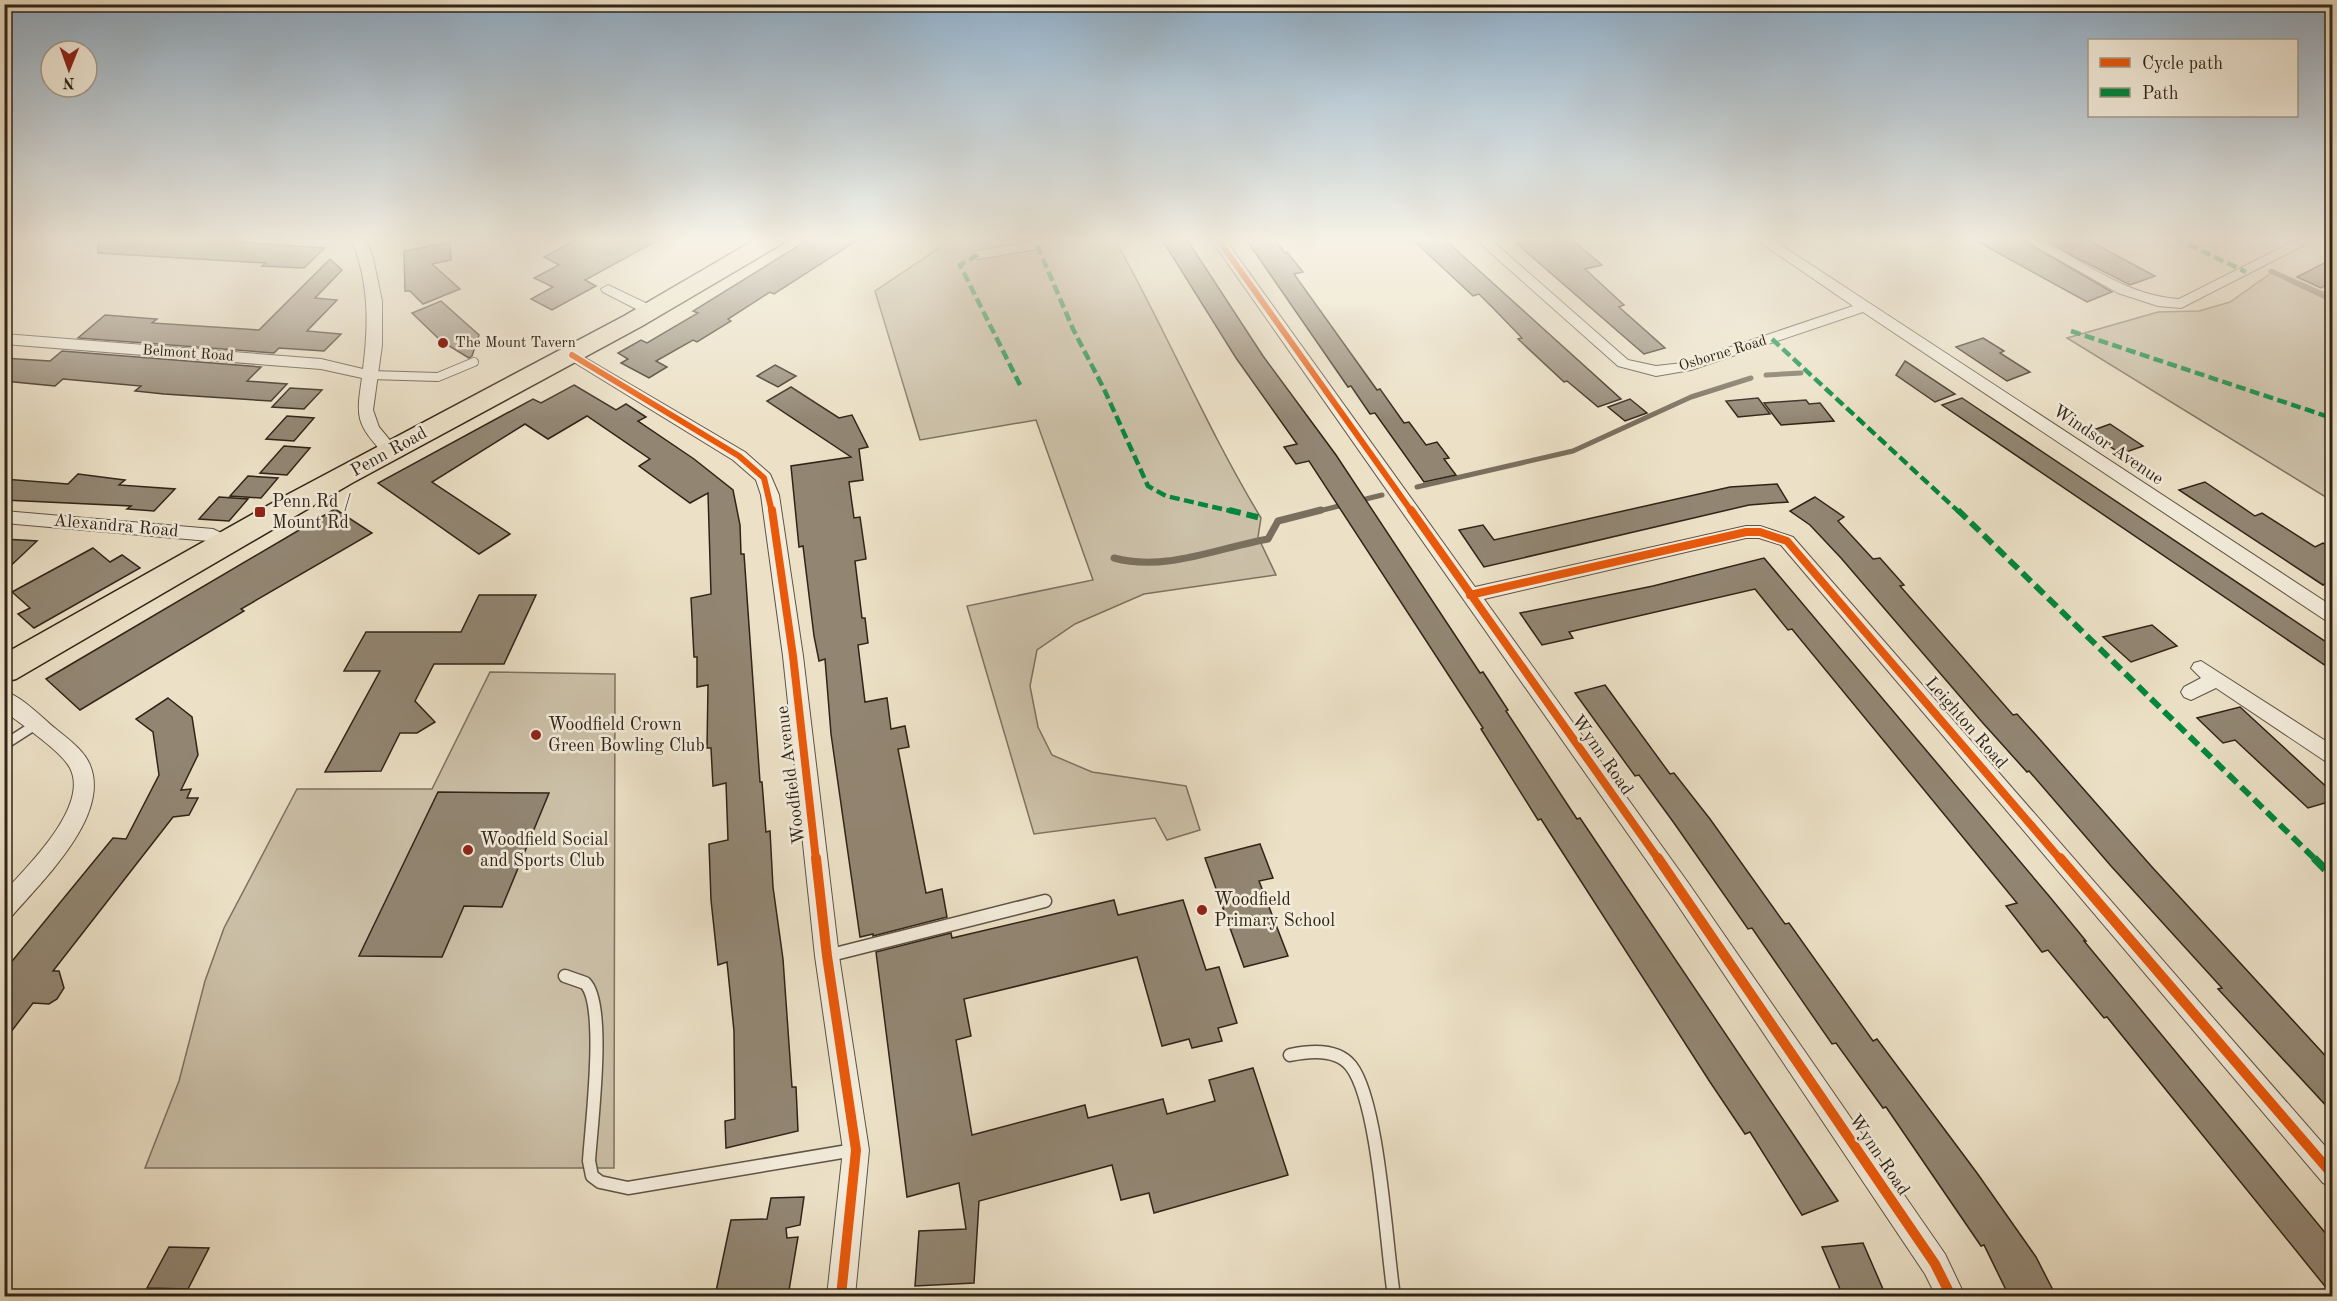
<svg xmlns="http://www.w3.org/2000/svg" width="2337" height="1301" viewBox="0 0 2337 1301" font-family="'Old Standard TT',serif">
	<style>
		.green { fill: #ccc1a9; stroke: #7e7260; stroke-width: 1.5 }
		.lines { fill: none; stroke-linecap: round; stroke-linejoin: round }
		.stream-far1 { stroke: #7a6f5e; stroke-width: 5 }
		.stream { stroke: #7a6f5e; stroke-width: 7 }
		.building { fill: #928673; stroke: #302418; stroke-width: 1.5 }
		.service-far2-casing { stroke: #5f5344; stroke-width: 10 }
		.service-far1-casing { stroke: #5f5344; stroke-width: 12 }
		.service-casing { stroke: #5f5344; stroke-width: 15 }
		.minor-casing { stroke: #5f5344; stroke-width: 2 }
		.trunk-casing { stroke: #302418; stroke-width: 3 }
		.service-far2 { stroke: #f3ecdb; stroke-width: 8 }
		.service-far1 { stroke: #f3ecdb; stroke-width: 9 }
		.service { stroke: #f3ecdb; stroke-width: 12 }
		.minor { fill: #f3ecdb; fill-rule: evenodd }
		.trunk { fill: #ece1c7; fill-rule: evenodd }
		.quiet-far2 { stroke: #00873e; stroke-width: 4.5; stroke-dasharray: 10 4.5; stroke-linecap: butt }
		.quiet-far1 { stroke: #00873e; stroke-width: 6; stroke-dasharray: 12 6; stroke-linecap: butt }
		.quiet { stroke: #00873e; stroke-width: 8; stroke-dasharray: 16 8; stroke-linecap: butt }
		.cycleway-far2-casing { stroke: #f3ecdb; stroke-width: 9 }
		.cycleway-far1-casing { stroke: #f3ecdb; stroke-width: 11 }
		.cycleway-casing { stroke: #f3ecdb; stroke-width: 14 }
		.cycleway-far2 { stroke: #e8590c; stroke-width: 6 }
		.cycleway-far1 { stroke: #e8590c; stroke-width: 8 }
		.cycleway { stroke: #e8590c; stroke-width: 10 }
		.poi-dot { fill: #8f2418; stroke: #f3ecdb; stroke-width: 2 }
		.labels { text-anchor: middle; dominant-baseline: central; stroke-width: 5; stroke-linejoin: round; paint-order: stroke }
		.far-poi-label { font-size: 15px; fill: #302418; stroke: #f3ecdb; text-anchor: start }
		.far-street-label { font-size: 15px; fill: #302418; stroke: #f3ecdb }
		.street-label { font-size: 18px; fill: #302418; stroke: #f3ecdb }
		.poi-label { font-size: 18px; fill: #302418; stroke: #f3ecdb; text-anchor: start }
	</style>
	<rect width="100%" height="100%" fill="#ece1c7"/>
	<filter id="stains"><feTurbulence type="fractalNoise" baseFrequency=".00333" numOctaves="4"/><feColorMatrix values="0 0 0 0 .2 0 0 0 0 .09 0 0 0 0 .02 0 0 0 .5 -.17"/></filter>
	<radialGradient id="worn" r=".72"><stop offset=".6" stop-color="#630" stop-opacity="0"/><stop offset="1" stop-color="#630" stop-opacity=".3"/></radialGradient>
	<g class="green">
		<path d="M954,238H1114C1166,330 1206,427 1261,518L1258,537L1276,575L1144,594L1075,624L1037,650L1030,686L1038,727L1052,755L1092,772L1186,786L1200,830L1167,840L1155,818L1034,834L967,606L1093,580L1036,420L920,440L875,291Z"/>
		<polygon points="2274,271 2332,296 2332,501 2067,338 2158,312 2199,311 2230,302"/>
		<polygon points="490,672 615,674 614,1168 145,1168 179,1081 205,981 224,928 297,789 432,789"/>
	</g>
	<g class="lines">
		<g class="stream-far1">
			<polyline points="2271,271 2332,300"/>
			<polyline points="1766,375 1801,373"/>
			<polyline points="1417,487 1573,451 1691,397 1751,378"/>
			<polyline points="1358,501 1382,495"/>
			<polyline points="1315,512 1347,504"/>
		</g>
		<path class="stream" d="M1114,558C1165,572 1218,548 1268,539L1278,521L1321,510"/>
	</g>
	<g class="building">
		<polygon points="98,238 178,238 325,248 304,268 262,266 266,263 98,253"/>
		<polygon points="580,238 662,238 585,280 596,286 552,310 531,299 553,287 534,278 559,265 544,257"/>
		<polygon points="811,238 861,238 774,294 770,292 728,319 731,321 697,342 693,340 656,361 667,367 649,378 621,363 628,359 618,353 641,340 647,343 698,313 693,311"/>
		<polygon points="1161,238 1186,238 1263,356 1336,455 1480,673 1483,672 1508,710 1506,711 1577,819 1580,818 1838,1201 1802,1215 1750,1132 1745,1134 1710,1082 1541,819 1538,820 1481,729 1483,728 1309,461 1296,464 1284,447 1297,444 1236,358"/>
		<polygon points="1245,238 1274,238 1285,253 1287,252 1303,272 1294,274 1377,390 1380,389 1404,423 1409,422 1426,445 1437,442 1449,458 1444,459 1456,475 1424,482 1375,413 1370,414 1351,386 1348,387"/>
		<polygon points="1411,238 1443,238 1621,399 1598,407 1567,381 1564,382 1518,339 1522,338 1495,310 1479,294 1473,296"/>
		<polygon points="1537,238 1570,238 1602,265 1585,269 1624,305 1619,307 1665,348 1644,354 1516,243"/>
		<polygon points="1971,238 2019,238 2112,292 2087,302"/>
		<polygon points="2038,238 2084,238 2155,276 2130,285"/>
		<polygon points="450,242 451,260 432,264 460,289 423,304 410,291 405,291 404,251"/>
		<polygon points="330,259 342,270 315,298 337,300 307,331 341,334 324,351 279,348 274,353 78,338 105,315 157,319 152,323 259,330"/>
		<polygon points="2332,259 2332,282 2321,288 2297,277"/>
		<polygon points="441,301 479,335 472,356 469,358 441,341 412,313"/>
		<polygon points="1983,338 2004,351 2000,353 2030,372 2007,381 1956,347"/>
		<polygon points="62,351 261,367 247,381 287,384 271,401 164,394 135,391 141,386 63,379 55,386 4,381 4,358 50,361"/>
		<polygon points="1905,361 1955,394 1935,402 1896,375"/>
		<polygon points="775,365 796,376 778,387 757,376"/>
		<polygon points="574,385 616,410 626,404 646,417 638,421 694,459 733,490 740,525 741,554 744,554 760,782 762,782 766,832 770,831 773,887 783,959 792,1087 796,1087 798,1131 726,1148 725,1121 735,1119 734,1031 727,962 718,965 711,900 709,844 728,840 726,783 713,786 711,748 707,748 708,685 697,687 697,657 694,657 691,598 711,594 708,493 690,503 639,466 650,459 587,416 548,439 525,424 432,482 510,534 479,554 378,483 533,399 541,403"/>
		<polygon points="791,387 839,418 852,415 868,447 859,449 863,480 849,482 854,518 860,517 866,559 855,561 862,618 865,618 868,643 858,645 865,702 887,698 891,729 905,726 909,747 898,749 926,893 942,889 947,917 873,936 873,934 860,937 831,734 825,659 819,661 814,636 803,546 799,547 791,466 851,457 767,401"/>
		<polygon points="290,388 322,390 304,409 272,407"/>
		<polygon points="1758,398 1770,414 1738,417 1726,401"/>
		<polygon points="1962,398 2332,646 2332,670 1942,405"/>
		<polygon points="1630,399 1647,413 1625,421 1608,407"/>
		<polygon points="1806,400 1809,404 1820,403 1834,421 1781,425 1764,403"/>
		<polygon points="287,416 314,418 294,441 266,439"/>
		<polygon points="2110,424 2143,446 2121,454 2088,432"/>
		<polygon points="284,446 310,448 287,475 260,473"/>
		<polygon points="78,474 125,480 119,485 175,489 154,511 127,509 131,506 4,500 4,479 68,484"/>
		<polygon points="248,476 278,478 261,498 230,496"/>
		<polygon points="2205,482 2255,516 2262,513 2315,547 2323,543 2332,549 2332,580 2323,585 2179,490"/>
		<polygon points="1777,484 1788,502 1749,505 1484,567 1459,530 1483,525 1494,540 1730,487"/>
		<polygon points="219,497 248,499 229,521 199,519"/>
		<polygon points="1815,497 1844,517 1838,521 1873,559 1880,558 1904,585 1900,586 2013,715 2017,714 2036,735 2152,867 2332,1063 2332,1112 2218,989 2222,988 2111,866 2029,771 2027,772 1982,722 1841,558 1810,525 1790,511"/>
		<polygon points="335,509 372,533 241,609 244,611 80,710 46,679"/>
		<polygon points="4,539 37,541 4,572"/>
		<polygon points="93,548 110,562 122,555 140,568 34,628 18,614 30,608 12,592"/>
		<polygon points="1764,558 2049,896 2086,941 2084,941 2332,1241 2332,1295 2107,1017 2104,1018 2048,950 2042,952 2006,906 2017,903 1792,629 1788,630 1755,589 1569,632 1573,638 1542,645 1520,613 1653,586"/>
		<polygon points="479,595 536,595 504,664 434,664 415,701 435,722 417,733 400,733 381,771 325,772 380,671 344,671 366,632 461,632"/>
		<polygon points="2152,625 2177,646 2131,662 2103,637"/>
		<polygon points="1605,685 1670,774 1674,773 1710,819 1785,924 1789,923 1873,1041 1877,1039 1977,1173 2036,1257 2056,1296 2009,1296 1984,1245 1981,1246 1886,1107 1883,1108 1836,1043 1832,1044 1752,928 1748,929 1674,823 1639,775 1635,776 1575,693"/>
		<polygon points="168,698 192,717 198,755 181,790 191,789 187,798 198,798 189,815 173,817 53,971 59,971 64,988 57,999 49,1004 33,1003 4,1041 4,971 113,838 126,839 159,775 153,732 136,719"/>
		<polygon points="2240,707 2332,792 2332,801 2308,808 2235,740 2223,743 2197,718"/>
		<polygon points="438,792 549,793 502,907 464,906 442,957 359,956"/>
		<polygon points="1260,844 1273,878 1259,881 1288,956 1244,967 1205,858"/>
		<polygon points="1114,900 1118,915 1183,900 1206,970 1219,967 1237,1023 1218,1028 1222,1041 1192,1048 1189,1039 1162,1046 1137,957 964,999 971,1036 956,1040 972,1135 1085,1105 1088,1118 1163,1099 1167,1114 1215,1101 1209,1080 1253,1068 1288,1175 1154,1213 1149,1193 1121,1200 1112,1165 979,1201 974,1283 915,1286 919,1231 966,1229 959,1183 907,1197 876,952 951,933 952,938"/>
		<polygon points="804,1197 800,1225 786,1228 787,1238 798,1237 788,1296 715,1296 731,1220 767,1219 771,1198"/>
		<polygon points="1863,1243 1886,1296 1843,1296 1822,1247"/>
		<polygon points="169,1247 209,1248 188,1289 147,1288"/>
	</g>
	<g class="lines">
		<defs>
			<g id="service-far2">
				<polyline points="978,255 1037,245 1036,238"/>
				<polyline points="370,375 438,377 474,362"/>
			</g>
			<polyline id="service-far1" points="4,745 35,725"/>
			<g id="service">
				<polyline points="827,956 1045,901"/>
				<path d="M565,976L585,983C607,1004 591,1127 589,1161L592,1176L600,1182L628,1188L854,1150"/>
				<path d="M1290,1055C1309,1051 1337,1048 1351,1066C1379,1102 1386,1245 1394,1296"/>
			</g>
			<g id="minor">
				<path d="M351,238H365L373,258L382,301V345L373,410L379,427L398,450L396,454H384C356,423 356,418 362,378L321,369L4,344V334L321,359L363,369C369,323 369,281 351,238Z"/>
				<polygon points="1210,238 1224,238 1475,587 1746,526 1760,526 1793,537 2332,1154 2332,1187 2323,1183 1781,545 1759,538 1746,538 1484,599 1689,884 1945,1254 1965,1296 1936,1296 1925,1274 1673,898"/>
				<polygon points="1474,238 1489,238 1628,360 1656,366 1683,363 1853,306 1754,238 1770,238 2332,606 2332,622 2325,620 1863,312 1691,370 1656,376 1618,366"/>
				<path d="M2021,238C2045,238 2063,252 2084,264C2114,281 2144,297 2179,299L2300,238H2318L2181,308L2158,306L2118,293Z"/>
				<polygon points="608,285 656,308 658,311 651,315 646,314 603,292 601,289"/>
				<polygon points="572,350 745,452 770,474 779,495 803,656 839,956 869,1150 855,1296 827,1296 843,1150 815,956 783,656 761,495 756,480 733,460 567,358 564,355"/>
				<polygon points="4,511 213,529 232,538 235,542 232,546 226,548 209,541 4,523"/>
				<polygon points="2201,661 2332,745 2332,763 2325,761 2216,688 2191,700 2184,697 2181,692 2184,687 2201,678 2191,668 2194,663"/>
				<path d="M4,691C23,697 41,717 56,729C68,739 84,750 90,765C111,816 42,881 12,916L4,919V892C27,867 90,806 70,768C61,751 21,724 4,711Z"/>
			</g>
			<polygon id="trunk" points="758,238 787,238 783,243 642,326 352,483 16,679 4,682 4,654 283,497 624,316"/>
		</defs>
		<use href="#service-far2" class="service-far2-casing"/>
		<use href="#service-far1" class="service-far1-casing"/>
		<use href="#service" class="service-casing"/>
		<use href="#minor" class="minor-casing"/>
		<use href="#trunk" class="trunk-casing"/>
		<use href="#service-far2" class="service-far2"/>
		<use href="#service-far1" class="service-far1"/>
		<use href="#service" class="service"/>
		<use href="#minor" class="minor"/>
		<use href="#trunk" class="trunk"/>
		<g class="quiet-far2">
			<polyline points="2175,238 2246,272"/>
			<polyline points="1037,245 1073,329 1104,389 1148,486 1166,496 1235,512"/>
			<polyline points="978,255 960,265 1020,385"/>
			<polyline points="2071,331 2332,418"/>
			<polyline points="1772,339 1959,512"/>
		</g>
		<g class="quiet-far1">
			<polyline points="1229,510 1261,518"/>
			<polyline points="1958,510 2316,860"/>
		</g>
		<polyline class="quiet" points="2314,858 2332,876"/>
		<defs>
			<g id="cycleway-far2">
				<polyline points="1217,238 1412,512"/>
				<polyline points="572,355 739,456 764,478 772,512"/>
			</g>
			<g id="cycleway-far1">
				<polyline points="772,510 793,656 816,860"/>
				<polyline points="1411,510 1659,860"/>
				<polyline points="1470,595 1746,532 1760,532 1787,541 2061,860"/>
			</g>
			<g id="cycleway">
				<polyline points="816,858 827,956 856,1150 841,1296"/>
				<polyline points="1658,858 1935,1264 1951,1296"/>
				<polyline points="2060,858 2332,1174"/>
			</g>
		</defs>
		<use href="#cycleway-far2" class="cycleway-far2-casing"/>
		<use href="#cycleway-far1" class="cycleway-far1-casing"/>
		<use href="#cycleway" class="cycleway-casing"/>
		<use href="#cycleway-far2" class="cycleway-far2"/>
		<use href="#cycleway-far1" class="cycleway-far1"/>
		<use href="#cycleway" class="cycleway"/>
	</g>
	<linearGradient id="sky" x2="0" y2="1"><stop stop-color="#90acc3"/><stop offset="0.57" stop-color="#f6f2e6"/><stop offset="1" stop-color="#f6f2e6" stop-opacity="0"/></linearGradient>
	<rect width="2337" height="420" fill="url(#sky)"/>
	<g class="poi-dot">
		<circle cx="443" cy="343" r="6"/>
		<rect x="254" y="506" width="12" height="12" rx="3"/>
		<circle cx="536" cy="735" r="6"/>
		<circle cx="468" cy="850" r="6"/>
		<circle cx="1202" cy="910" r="6"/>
	</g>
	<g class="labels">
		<g class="far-poi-label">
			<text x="455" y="343">The Mount Tavern</text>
		</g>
		<g class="far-street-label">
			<text transform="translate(188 354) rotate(4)">Belmont Road</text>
			<text transform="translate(1723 354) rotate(-17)">Osborne Road</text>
		</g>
		<g class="street-label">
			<text transform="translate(2108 445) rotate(34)">Windsor Avenue</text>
			<text transform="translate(389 452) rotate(-29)">Penn Road</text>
			<text transform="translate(116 526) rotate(5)">Alexandra Road</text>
			<text transform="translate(1966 723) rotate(49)">Leighton Road</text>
			<text transform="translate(1602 755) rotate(55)">Wynn Road</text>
			<text transform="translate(791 775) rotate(-97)">Woodfield Avenue</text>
			<text transform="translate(1879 1155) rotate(56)">Wynn Road</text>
		</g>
		<g class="poi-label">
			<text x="272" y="502">Penn Rd /<tspan x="272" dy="21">Mount Rd</tspan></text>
			<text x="548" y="725">Woodfield Crown<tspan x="548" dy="21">Green Bowling Club</tspan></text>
			<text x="480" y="840">Woodfield Social<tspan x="480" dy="21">and Sports Club</tspan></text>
			<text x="1214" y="900">Woodfield<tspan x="1214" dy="21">Primary School</tspan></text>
		</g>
	</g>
	<rect width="2337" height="1301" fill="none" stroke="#ece1c7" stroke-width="24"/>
	<rect x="6" y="6" width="2325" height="1289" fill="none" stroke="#302418" stroke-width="3"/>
	<rect x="12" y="12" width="2313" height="1277" fill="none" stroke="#302418" stroke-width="1.5"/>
	<rect x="2088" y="39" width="210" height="78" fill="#f3ecdb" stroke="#a59c8d" stroke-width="1.5"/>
	<rect x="2100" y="58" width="30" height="9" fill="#e8590c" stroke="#a59c8d" stroke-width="1.5"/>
	<text x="2142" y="69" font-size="18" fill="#302418">Cycle path</text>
	<rect x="2100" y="88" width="30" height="9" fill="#00873e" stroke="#a59c8d" stroke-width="1.5"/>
	<text x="2142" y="99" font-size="18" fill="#302418">Path</text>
	<g transform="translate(69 69) rotate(181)"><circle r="28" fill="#f3ecdb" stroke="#a59c8d" stroke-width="1.5"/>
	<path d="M0-4.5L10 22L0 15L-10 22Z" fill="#8f2418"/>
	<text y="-9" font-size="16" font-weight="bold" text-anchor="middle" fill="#302418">N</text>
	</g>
	<rect width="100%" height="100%" filter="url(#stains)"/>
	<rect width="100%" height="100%" fill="url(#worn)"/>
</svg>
